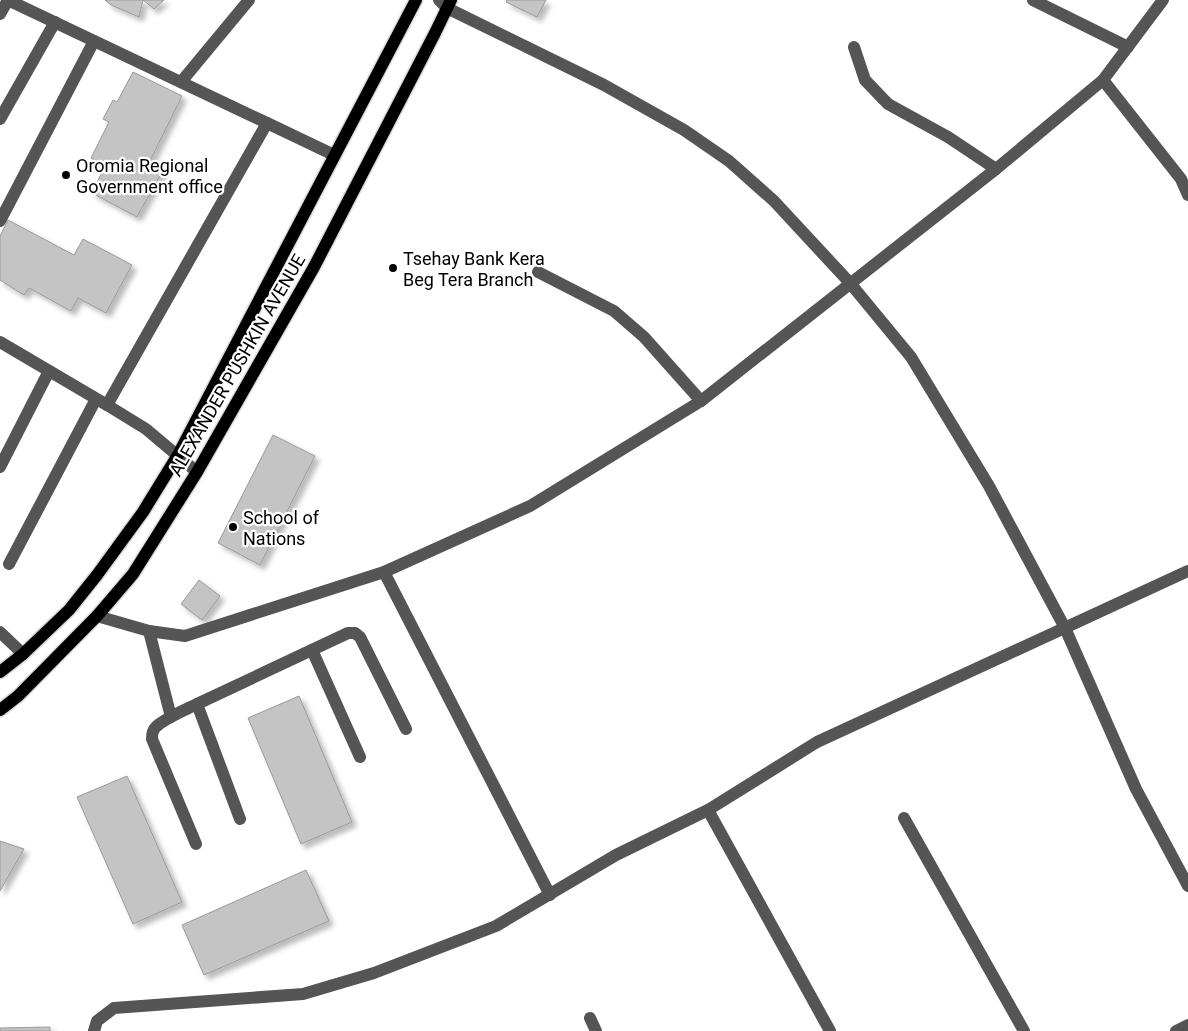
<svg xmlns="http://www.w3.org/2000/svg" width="1188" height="1031" viewBox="0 0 1188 1031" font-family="Roboto,sans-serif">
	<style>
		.building { fill: #c4c4c4; stroke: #999; filter: url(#shadow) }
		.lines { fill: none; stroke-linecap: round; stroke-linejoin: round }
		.major-casing { stroke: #dbdbdb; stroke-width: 15 }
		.minor { stroke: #555; stroke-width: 12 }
		.major { stroke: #000; stroke-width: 12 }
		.poi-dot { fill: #000; stroke: #fff; stroke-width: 2 }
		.labels { text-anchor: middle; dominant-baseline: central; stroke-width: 4.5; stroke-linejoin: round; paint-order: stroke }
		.poi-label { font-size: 18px; fill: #000; stroke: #fff; text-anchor: start }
		.street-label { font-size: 18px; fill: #000; stroke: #fff }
	</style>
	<defs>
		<filter id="shadow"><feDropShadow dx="4.5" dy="4.5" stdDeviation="2.5" flood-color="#0004"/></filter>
	</defs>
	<rect width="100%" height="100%" fill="#fff"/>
	<g class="building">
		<polygon points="105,0 164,0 154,9 143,0 139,17 111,5"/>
		<polygon points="507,0 546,0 537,17 506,2"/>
		<polygon points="133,72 182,96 149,163 163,170 137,217 92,193 105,166 91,158 109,122 103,119 113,100 117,102"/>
		<polygon points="8,220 74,255 83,239 132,265 106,313 78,298 71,311 29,288 24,295 0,280 0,236"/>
		<polygon points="273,435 315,456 260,565 218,543"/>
		<polygon points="199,580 220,596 202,620 181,604"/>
		<polygon points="299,696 352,822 301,844 248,718"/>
		<polygon points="127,776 182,902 133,924 77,797"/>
		<polygon points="0,841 24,849 0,891"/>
		<polygon points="306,870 329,921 204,975 182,925"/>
		<polygon points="50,1027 50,1031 0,1031 0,1028"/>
	</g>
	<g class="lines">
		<defs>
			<g id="major">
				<polyline points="0,672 23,654 69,610 97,575 143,512 178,455 416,0"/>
				<polyline points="0,710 18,696 97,616 133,574 197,472 314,267 435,33 451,0"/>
			</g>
		</defs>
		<use href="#major" class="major-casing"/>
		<g class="minor">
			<polyline points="439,0 447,8 604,85 684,130 729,161 774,201 850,283 911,357 989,486 1065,628 1136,789 1188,886"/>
			<polyline points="1033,0 1128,47"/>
			<polyline points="1163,0 1103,80 1181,179 1188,195"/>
			<polyline points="0,14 8,0"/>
			<polyline points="854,47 865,80 888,104 948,137 996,169"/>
			<polyline points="181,82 249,0"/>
			<polyline points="0,119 55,22"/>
			<polyline points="267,123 334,155"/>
			<polyline points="0,221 94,41"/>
			<polyline points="538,272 614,311 644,337 701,401"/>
			<polyline points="0,342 107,405 267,123 8,0"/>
			<polyline points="107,405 146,429 197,472"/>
			<polyline points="0,467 49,371"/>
			<polyline points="9,564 96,399"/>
			<polyline points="384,572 550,895"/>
			<polyline points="97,616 149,631 185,636 384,572 530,506 701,401 996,169 1103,80"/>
			<polyline points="149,631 171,717"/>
			<polyline points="0,632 23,654"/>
			<polyline points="312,650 360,757"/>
			<polyline points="197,704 348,633 355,633 360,637 406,729"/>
			<polyline points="708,810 830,1031"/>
			<polyline points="904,818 1024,1031"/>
			<path d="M196,844L152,739C152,735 152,731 155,728C161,720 187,709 197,704L240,819"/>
			<polyline points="590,1018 596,1031"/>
			<polyline points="94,1031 97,1021 114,1008 303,994 374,973 496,926 616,855 708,810 817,742 1188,571"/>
			<polyline points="1176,1031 1188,1025"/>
		</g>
		<use href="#major" class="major"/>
	</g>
	<g class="poi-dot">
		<circle cx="66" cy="175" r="5"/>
		<circle cx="393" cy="268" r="5"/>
		<circle cx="233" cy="527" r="5"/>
	</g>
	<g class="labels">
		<g class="poi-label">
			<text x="76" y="165">Oromia Regional<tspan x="76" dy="21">Government office</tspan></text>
			<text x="403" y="258">Tsehay Bank Kera<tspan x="403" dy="21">Beg Tera Branch</tspan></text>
			<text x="243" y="517">School of<tspan x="243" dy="21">Nations</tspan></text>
		</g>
		<g class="street-label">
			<text transform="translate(237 365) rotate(-60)">ALEXANDER PUSHKIN AVENUE</text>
		</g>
	</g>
</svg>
